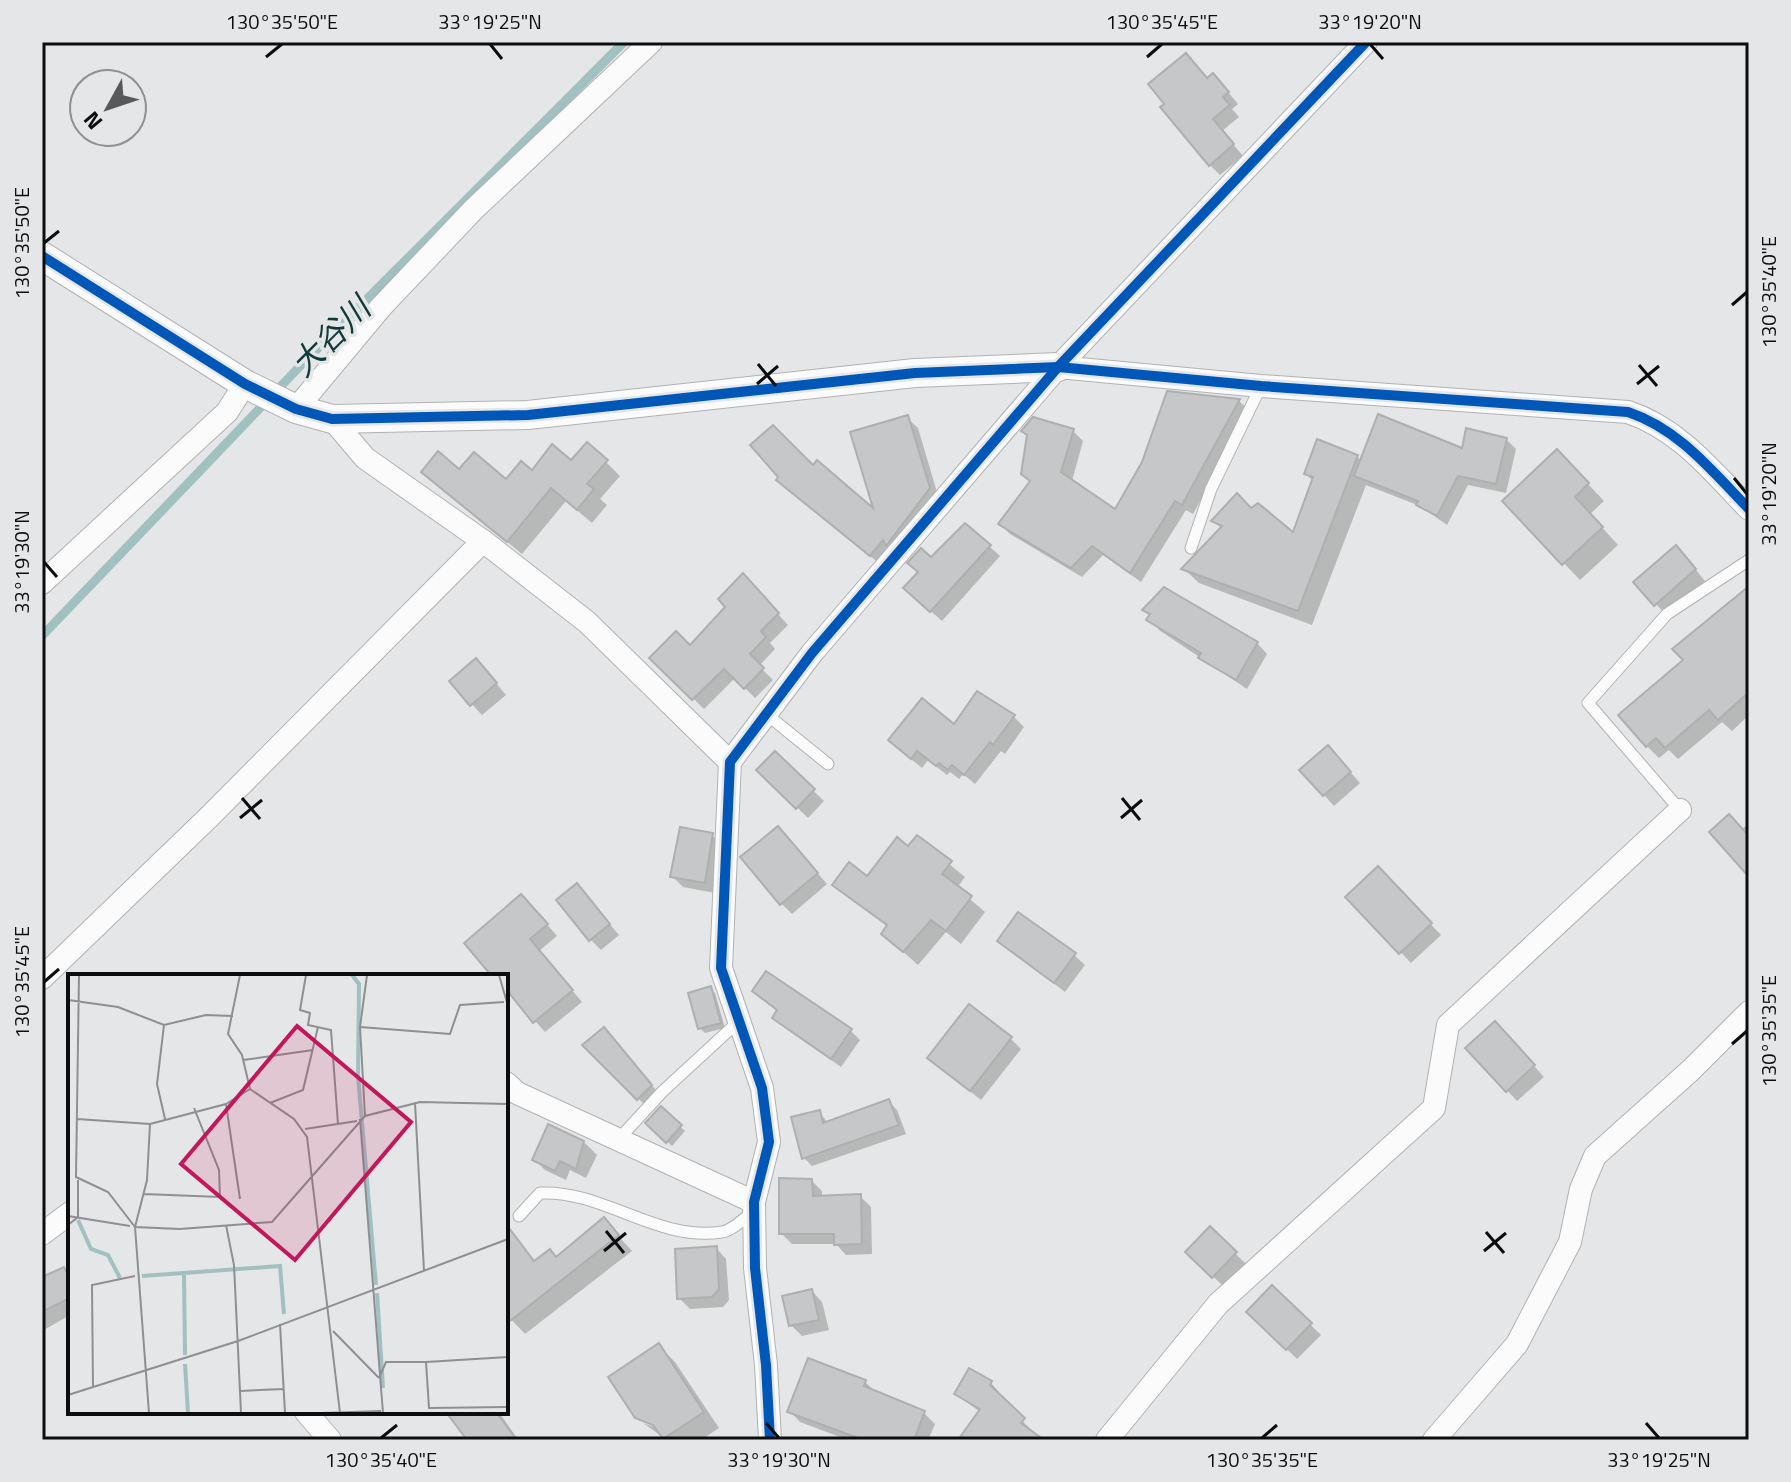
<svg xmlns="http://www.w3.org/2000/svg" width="1791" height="1482" viewBox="0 0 1791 1482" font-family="'Titillium Web','Noto Sans JP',sans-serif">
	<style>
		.shadow { fill: #0003 }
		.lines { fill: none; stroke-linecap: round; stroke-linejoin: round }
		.stream { stroke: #a1c0c0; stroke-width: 9 }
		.building { fill: #c6c7c8; stroke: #afafb0; stroke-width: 2 }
		.service-casing { stroke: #b2b2b3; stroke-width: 13 }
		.minor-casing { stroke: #b2b2b3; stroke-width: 24 }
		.tertiary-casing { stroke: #b2b2b3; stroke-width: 30 }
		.service { stroke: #fbfbfb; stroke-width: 11 }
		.minor { stroke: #fbfbfb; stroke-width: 22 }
		.tertiary { stroke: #fbfbfb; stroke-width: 28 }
		.cycleway-casing { stroke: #e4e6e8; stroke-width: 15 }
		.cycleway { stroke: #0057b8; stroke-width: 10 }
		.ticks { fill: none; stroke: #0c0d0e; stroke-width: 3 }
		.labels { text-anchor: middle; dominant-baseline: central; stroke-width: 7; stroke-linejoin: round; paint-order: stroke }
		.water-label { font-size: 32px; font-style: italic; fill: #103b3b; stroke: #e4e6e8 }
		.inset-river { fill: none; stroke: #a1c0c0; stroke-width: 4 }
		.inset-road { fill: none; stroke: #8e8f90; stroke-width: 2 }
		.view { fill: #c2185b; fill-opacity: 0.15; stroke: #c2185b; stroke-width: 4 }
		.inset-edge { fill: none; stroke: #0c0d0e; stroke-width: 4 }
		.neatline { fill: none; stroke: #0c0d0e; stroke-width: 3 }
		.ticks-label { font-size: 20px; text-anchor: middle; fill: #0c0d0e }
	</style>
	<rect width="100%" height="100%" fill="#e5e6e7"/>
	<g class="shadow">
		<polygon points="1208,80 1223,86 1238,104 1232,109 1239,117 1222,131 1243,156 1220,175 1210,165"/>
		<polygon points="1168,393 1239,401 1250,411 1193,514 1186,510 1141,582 1103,555 1082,577 1010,534 1000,524 1073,431 1083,441 1072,481 1116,512 1144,462"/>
		<polygon points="907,418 918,428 939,499 881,565 778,480 813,468 877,514"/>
		<polygon points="1506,439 1516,449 1506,493 1468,485 1447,525 1420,506 1366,485 1312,625 1199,583 1184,569 1222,529 1214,521 1252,510 1294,535 1314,482 1306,474 1357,456 1362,462 1463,451"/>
		<polygon points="572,462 606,462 620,476 600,499 607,505 592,523 566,501 522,554 423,472 460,472 506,482"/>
		<polygon points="1573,468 1604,501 1590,514 1618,545 1580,580 1504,501"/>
		<polygon points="989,546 1000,556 942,621 916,598 931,560"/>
		<polygon points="1686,558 1705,581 1666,615 1656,604"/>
		<polygon points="753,587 788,625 770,643 775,649 759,666 773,680 755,698 735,678 704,709 652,658 690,647"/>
		<polygon points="1749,589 1749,715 1732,731 1722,722 1678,759 1669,750 1659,758 1647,746 1686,661"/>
		<polygon points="1145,610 1257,643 1267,654 1247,689 1159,630"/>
		<polygon points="486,671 506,695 482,715 451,682"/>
		<polygon points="1014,717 1024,727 1005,754 1001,751 975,784 963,774 959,779 950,772 947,775 928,760 922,768 901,751"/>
		<polygon points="775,754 824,801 808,818 759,770"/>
		<polygon points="1338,758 1360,783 1334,806 1324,795"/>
		<polygon points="1749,823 1749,874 1741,830"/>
		<polygon points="712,835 723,846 715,893 683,887 672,876"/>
		<polygon points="917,838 965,877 957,888 985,912 961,944 946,932 918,965 883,934 888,927 835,884 868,879 909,849"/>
		<polygon points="788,839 827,884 792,914 781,903"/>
		<polygon points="1378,869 1441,935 1411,963 1348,897"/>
		<polygon points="577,885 619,935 601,950 590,939"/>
		<polygon points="532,907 557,936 539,951 582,1002 545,1032 506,988 506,976 495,976 467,943"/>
		<polygon points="999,941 1074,955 1085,965 1065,992"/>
		<polygon points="710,989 715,993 725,1028 705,1033 700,1028"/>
		<polygon points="754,991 850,1030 860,1040 841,1067 784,1027 774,1018 779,1012"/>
		<polygon points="1505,1034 1544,1077 1517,1101 1468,1049"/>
		<polygon points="1010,1038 1021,1049 981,1100 940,1068"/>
		<polygon points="614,1040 661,1096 649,1109 585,1046"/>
		<polygon points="888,1101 897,1110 906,1134 812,1166 804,1158 819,1112 828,1123"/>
		<polygon points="661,1109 685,1131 672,1146 648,1123"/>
		<polygon points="549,1127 586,1144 597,1155 586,1178 570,1170 566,1180 545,1170 534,1159"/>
		<polygon points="812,1181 822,1191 822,1198 860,1196 871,1207 872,1254 846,1255 836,1244 792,1244 781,1233"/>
		<polygon points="604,1220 632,1251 525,1334 506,1314 506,1227 536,1262 557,1259"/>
		<polygon points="1210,1229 1246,1264 1224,1287 1188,1252"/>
		<polygon points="716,1248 726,1259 729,1300 723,1307 690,1309 679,1298"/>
		<polygon points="64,1269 70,1276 70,1315 42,1331 42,1280"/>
		<polygon points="1272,1288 1321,1335 1297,1359 1249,1312"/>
		<polygon points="812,1291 822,1302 829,1330 802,1336 791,1325"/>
		<polygon points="659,1346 675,1362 719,1428 701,1440 667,1440 643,1423 662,1430 637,1417"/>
		<polygon points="865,1382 877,1393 924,1413 935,1424 928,1440 848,1440 800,1422 790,1411"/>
		<polygon points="991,1383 999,1392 997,1395 1041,1440 960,1440 980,1412 956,1394"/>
		<polygon points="448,1412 499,1412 518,1440 469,1440"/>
	</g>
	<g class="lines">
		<polyline class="stream" points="42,636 303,363 624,42"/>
	</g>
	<g class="building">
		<polygon points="1186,53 1207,78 1213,73 1229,92 1223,97 1230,105 1213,119 1234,144 1209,166 1160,107 1164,104 1148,84"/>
		<polygon points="1167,391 1240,399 1182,505 1175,501 1130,573 1092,546 1071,568 998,524 1030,481 1021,474 1027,435 1021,431 1033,417 1074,429 1061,472 1115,509 1142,462"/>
		<polygon points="1378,414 1462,448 1466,428 1507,438 1496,484 1458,476 1437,516 1416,505 1418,501 1354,476"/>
		<polygon points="908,415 930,488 886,546 883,540 870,556 776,480 778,477 750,445 773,425 813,465 817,460 873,508 850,432"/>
		<polygon points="1317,439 1358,455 1298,611 1181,569 1222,526 1211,521 1237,493 1251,508 1258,503 1293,532 1313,477 1304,474"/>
		<polygon points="587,442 608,460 587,484 594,489 577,510 551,488 507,542 421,472 438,451 459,469 474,452 506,479 521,461 532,470 552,444 571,460"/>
		<polygon points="1557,449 1589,483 1575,497 1603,527 1562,565 1502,501"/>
		<polygon points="965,523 991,545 930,612 903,588 918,572 907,563 921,548 931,557"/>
		<polygon points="1676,545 1696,569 1654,606 1633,582"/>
		<polygon points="743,573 779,613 761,631 766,637 750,654 764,668 744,689 724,669 692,700 649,658 676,631 690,645 725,607 718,599"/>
		<polygon points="1749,586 1749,692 1718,720 1709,710 1665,748 1656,738 1646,747 1618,715 1683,660 1672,649"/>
		<polygon points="1164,587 1258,642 1236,680 1198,658 1201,653 1146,620 1150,614 1142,610"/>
		<polygon points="476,658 497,683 470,706 449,681"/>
		<polygon points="977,691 1015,715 993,745 990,742 964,775 952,765 948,770 939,763 936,766 917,751 911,759 888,740 922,698 954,724"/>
		<polygon points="1328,745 1351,772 1323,796 1299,770"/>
		<polygon points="775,751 815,789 796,809 756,770"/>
		<polygon points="1729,814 1749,836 1749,877 1709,832"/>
		<polygon points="778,826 818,873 780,905 740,857"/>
		<polygon points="680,827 713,833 705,883 670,877"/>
		<polygon points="917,835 952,861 942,874 972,896 946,931 931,920 903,952 881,934 887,925 832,885 849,862 867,876 897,837 908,846"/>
		<polygon points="1378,866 1432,923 1399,954 1345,897"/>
		<polygon points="577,883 610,924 589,941 556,900"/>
		<polygon points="521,894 548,924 530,939 573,990 533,1023 506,989 506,976 490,974 464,943"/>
		<polygon points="1018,912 1076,953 1054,983 997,941"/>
		<polygon points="766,971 852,1029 831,1059 772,1018 777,1010 752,991"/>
		<polygon points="711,986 721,1023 698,1029 688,993"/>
		<polygon points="969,1004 1012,1037 970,1091 927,1058"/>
		<polygon points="1495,1021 1535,1065 1506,1092 1465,1048"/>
		<polygon points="604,1027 652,1085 637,1100 582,1045"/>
		<polygon points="889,1099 899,1125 802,1159 791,1117 820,1110 823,1123"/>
		<polygon points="661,1106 682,1125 666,1143 645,1123"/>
		<polygon points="548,1124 584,1141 576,1169 560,1161 555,1171 532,1160"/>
		<polygon points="779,1178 812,1179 813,1196 861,1194 862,1244 834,1245 834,1234 779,1234"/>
		<polygon points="604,1217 619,1235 506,1324 506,1224 534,1261 550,1249 556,1257"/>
		<polygon points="1210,1226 1237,1252 1212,1278 1185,1252"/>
		<polygon points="717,1246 719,1289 712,1297 677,1299 675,1249"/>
		<polygon points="64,1267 70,1279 70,1298 42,1312 42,1277"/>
		<polygon points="1272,1285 1312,1323 1286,1350 1246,1312"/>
		<polygon points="812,1289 819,1320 789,1326 782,1296"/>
		<polygon points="659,1343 704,1412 663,1439 653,1425 635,1418 608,1377"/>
		<polygon points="808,1358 866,1380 864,1386 925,1411 914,1440 864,1440 787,1412"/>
		<polygon points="969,1368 992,1381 990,1385 1025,1418 1021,1423 1044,1440 958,1440 980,1409 954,1394"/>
		<polygon points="446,1412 496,1412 517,1440 467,1440"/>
	</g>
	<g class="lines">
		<defs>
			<g id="service">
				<polyline points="1191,548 1211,489 1261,386"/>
				<polyline points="765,713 828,764"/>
				<polyline points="1680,810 1588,703 1667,614 1749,560"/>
				<polyline points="617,1141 662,1092 739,1021"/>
				<path d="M519,1216L540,1193C604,1190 657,1242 722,1232C732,1231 744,1218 753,1212"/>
			</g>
			<g id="minor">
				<path d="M1058,367L1261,386L1628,412C1679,429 1712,471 1749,509"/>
				<polyline points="296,409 381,307 474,209 651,42"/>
				<polyline points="332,419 365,458 483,541 587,622 730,762"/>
				<polyline points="42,583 227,412 245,384"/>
				<polyline points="42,978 209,817 483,541"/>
				<polyline points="506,1083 517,1093 754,1202"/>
				<polyline points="42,1234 70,1213"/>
				<polyline points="306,1412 330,1440"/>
				<polyline points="770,1440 766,1365 755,1268 754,1202 769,1142 762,1088 721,968 730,762 812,653 1058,367 1366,42"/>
				<polyline points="1107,1440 1218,1304 1434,1108 1448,1025 1680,810"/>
				<polyline points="1434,1440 1517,1344 1570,1242 1581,1189 1595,1156 1691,1070 1749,1012"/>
			</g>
			<polyline id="tertiary" points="42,256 245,384 296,409 332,419 528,415 915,373 1058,367"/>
		</defs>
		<use href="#service" class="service-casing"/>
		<use href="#minor" class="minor-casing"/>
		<use href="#tertiary" class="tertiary-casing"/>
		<use href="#service" class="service"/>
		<use href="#minor" class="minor"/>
		<use href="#tertiary" class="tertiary"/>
		<defs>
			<g id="cycleway">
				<path d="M42,256L245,384L296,409L332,419L528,415L915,373L1058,367L1261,386L1628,412C1679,429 1712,471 1749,509"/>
				<polyline points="770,1440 766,1365 755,1268 754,1202 769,1142 762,1088 721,968 730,762 812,653 1058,367 1366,42"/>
			</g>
		</defs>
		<use href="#cycleway" class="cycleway-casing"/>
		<use href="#cycleway" class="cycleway"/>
	</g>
	<path class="ticks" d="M490,44L502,59M1370,44L1383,59M266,57L282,44M1147,57L1162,44M44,243L59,231M1732,305L1747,292M758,364L776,386M1639,365L1657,386M757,384L778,366M1637,384L1659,366M1734,478L1747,494M44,562L57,577M242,798L260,819M1122,798L1140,820M240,818L262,800M1121,818L1142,800M44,982L59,969M1732,1044L1747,1031M606,1231L624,1253M1486,1232L1504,1253M604,1251L626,1233M1484,1251L1506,1233M766,1423L779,1438M1646,1423L1659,1438M381,1438L397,1425M1262,1438L1277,1425"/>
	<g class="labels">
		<g class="water-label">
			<text transform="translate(330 336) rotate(-45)">大谷川</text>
		</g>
	</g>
	<g transform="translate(68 974)">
		<rect width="440" height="440" fill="#e5e6e7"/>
		<path class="inset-river" d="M284,1L291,10L290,102L308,311M10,246L23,275L40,281L52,304M116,300L117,381M74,302L212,292L216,340M309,319L315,414M117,390L120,439"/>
		<path class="inset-road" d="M11,1L8,203L40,218L67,253L81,439M172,1L160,60L174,81L182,115L226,145L239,163L272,439M238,1L232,36L242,39L240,51L263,56L270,150M431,1L440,32M0,26L50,33L96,51L138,41L165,42M96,51L89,110L97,145M292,53L382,60L392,31L436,28M175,86L245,76M202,129L235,116L250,53M347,129L356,297M158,130L172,225M297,142L292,53L299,1M9,145L82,150L158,130L182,115M292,145L315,439M82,150L79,206L67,253L112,255L204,248L297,142L352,128L440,130M237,155L289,147M76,220L152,223L151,196L126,134M0,242L62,252M0,251L10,243V206M158,251L166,291L173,439M212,350L217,439M265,357L311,404M358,388L440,383M311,404L318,388H358L361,434L440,433M25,412L24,311L67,302M172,417L215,415M0,421L170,367L440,265M254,439L313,437"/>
		<path class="view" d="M229,52L343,148L227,286L113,190Z"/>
		<rect width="440" height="440" class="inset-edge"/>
	</g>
	<rect width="1791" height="1482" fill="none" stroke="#e4e6e8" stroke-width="88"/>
	<g transform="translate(108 108) rotate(230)"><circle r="38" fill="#e4e6e8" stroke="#8e8f91" stroke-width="2"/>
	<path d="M0-6L14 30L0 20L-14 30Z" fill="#58595a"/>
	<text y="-12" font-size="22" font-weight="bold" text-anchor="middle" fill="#0c0d0e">N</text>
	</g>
	<rect x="44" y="44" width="1703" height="1394" class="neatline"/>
	<g class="ticks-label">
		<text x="282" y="29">130°35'50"E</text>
		<text x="490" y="29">33°19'25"N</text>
		<text x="1162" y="29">130°35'45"E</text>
		<text x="1370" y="29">33°19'20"N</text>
		<text transform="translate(22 243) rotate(-90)" y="7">130°35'50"E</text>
		<text transform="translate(1769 292) rotate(-90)" y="7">130°35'40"E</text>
		<text transform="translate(1769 494) rotate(-90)" y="7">33°19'20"N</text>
		<text transform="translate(22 562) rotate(-90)" y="7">33°19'30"N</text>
		<text transform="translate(22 982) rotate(-90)" y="7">130°35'45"E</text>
		<text transform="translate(1769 1031) rotate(-90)" y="7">130°35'35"E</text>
		<text x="381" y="1467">130°35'40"E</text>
		<text x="779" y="1467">33°19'30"N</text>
		<text x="1262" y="1467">130°35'35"E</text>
		<text x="1659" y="1467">33°19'25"N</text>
	</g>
</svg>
